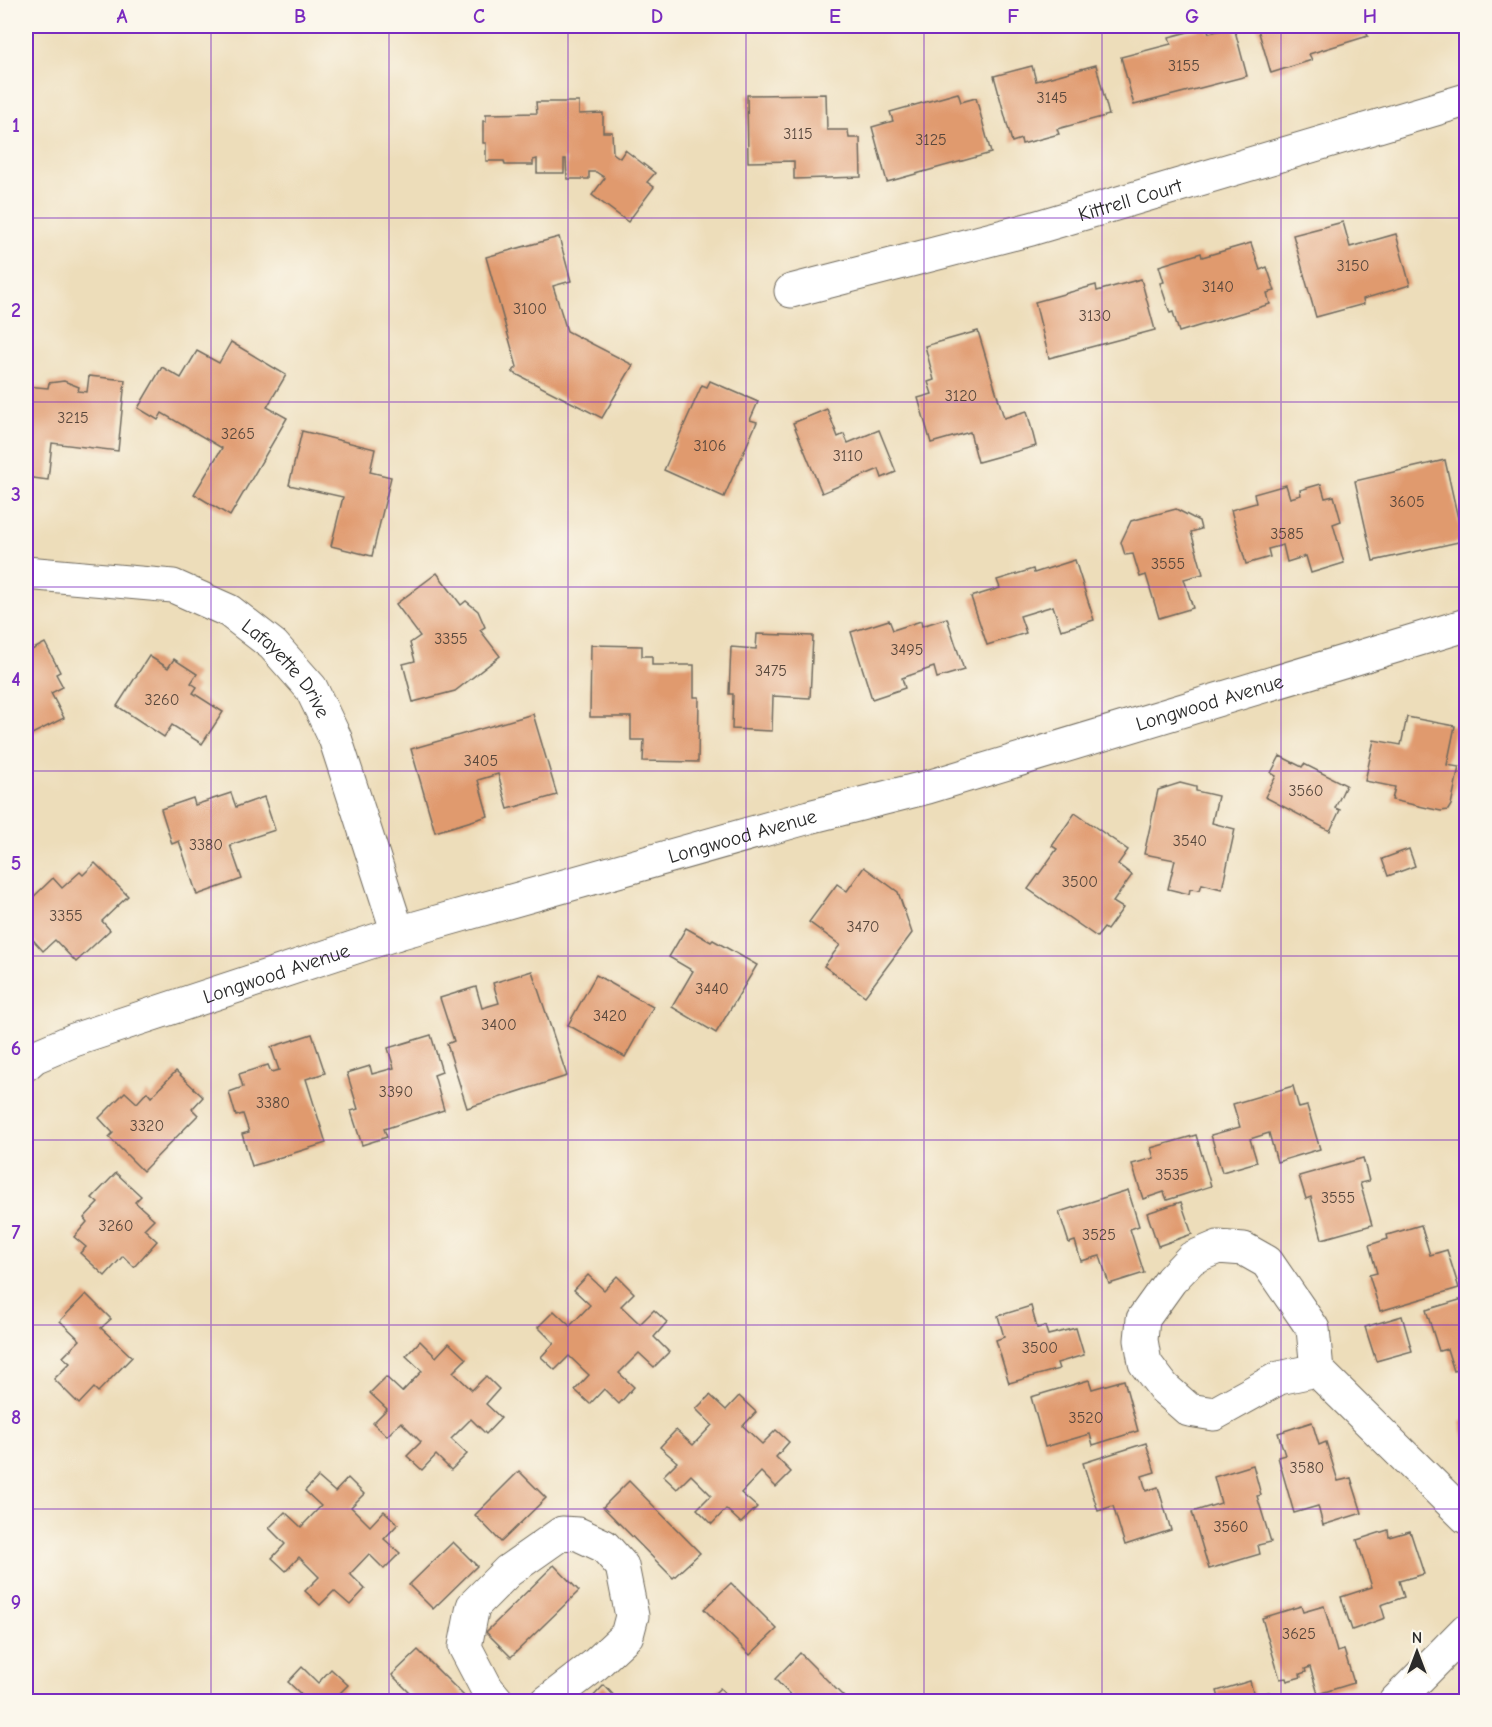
<svg xmlns="http://www.w3.org/2000/svg" width="1492" height="1727" viewBox="0 0 1492 1727" font-family="'Comic Neue',sans-serif">
	<style>
		.building { fill: #e09a6e }
		.lines { fill: none; stroke-linecap: round; stroke-linejoin: round }
		.street-casing { stroke: #6f695d; stroke-width: 35 }
		.street { stroke: #fff; stroke-width: 33 }
		.grid { fill: none; stroke: #7b2cbf; stroke-width: 1.5; stroke-opacity: 0.55 }
		.labels { text-anchor: middle; dominant-baseline: central; stroke-width: 4.5; stroke-linejoin: round; paint-order: stroke }
		.number-label { font-size: 16px; fill: #58473c }
		.street-label { font-size: 20px; fill: #2b2b2b; stroke: #fbf7ec }
		.neatline { fill: none; stroke: #7b2cbf; stroke-width: 2 }
		.grid-label { font-size: 20px; text-anchor: middle; font-weight: bold; fill: #7b2cbf }
	</style>
	<rect width="100%" height="100%" fill="#fbf7ec"/>
	<filter id="ink" filterUnits="userSpaceOnUse"><feTurbulence type="fractalNoise" baseFrequency=".0167" numOctaves="2"/><feDisplacementMap in="SourceGraphic" scale="12" xChannelSelector="R" yChannelSelector="G"/><feConvolveMatrix kernelMatrix="1 2 1 2 8 2 1 2 1" color-interpolation-filters="sRGB"/></filter>
	<filter id="wash" filterUnits="userSpaceOnUse"><feTurbulence type="fractalNoise" baseFrequency=".008" numOctaves="4" result="noise"/><feDisplacementMap in="SourceGraphic" scale="24" xChannelSelector="R" yChannelSelector="G"/><feGaussianBlur stdDeviation="1.35" result="paint"/><feColorMatrix in="noise" values="0 0 0 0 0 0 0 0 0 0 0 0 0 0 0 0 0 1.4 0 .05"/><feComposite in="paint" operator="in"/></filter>
	<g filter="url(#wash)">
		<rect width="100%" height="100%" fill="#edddba"/>
		<g id="blocks">
			<g class="building">
				<polygon points="1257,26 1364,26 1368,36 1309,54 1312,60 1271,73"/>
				<polygon points="1387,26 1412,26 1389,33"/>
				<polygon points="1207,27 1209,33 1234,27 1247,76 1134,105 1121,57 1171,44 1169,37"/>
				<polygon points="1096,65 1109,115 1057,129 1059,134 1022,144 1021,139 1012,142 994,76 1032,66 1036,81"/>
				<polygon points="958,93 961,102 976,98 991,153 887,182 872,127 893,121 890,112"/>
				<polygon points="826,94 827,130 848,130 849,138 860,138 861,177 794,179 794,161 748,162 747,95"/>
				<polygon points="536,102 579,102 579,114 603,113 603,132 612,132 613,153 620,158 625,150 655,173 647,182 654,187 628,222 592,195 605,178 596,172 589,172 589,179 567,179 566,159 564,159 564,173 537,173 537,159 533,160 533,165 505,165 504,161 486,161 486,143 483,143 483,121 486,121 486,114 537,113"/>
				<polygon points="1343,222 1350,247 1396,234 1410,285 1363,299 1364,304 1316,317 1293,235"/>
				<polygon points="559,237 571,281 553,286 567,331 633,365 602,418 512,372 517,367 486,257"/>
				<polygon points="1251,243 1260,270 1267,267 1275,291 1267,293 1270,304 1179,332 1173,312 1170,313 1160,283 1164,282 1159,266 1201,253 1202,257"/>
				<polygon points="1141,279 1155,330 1049,358 1035,302 1096,285 1097,291"/>
				<polygon points="978,331 1004,418 1027,411 1036,446 978,462 970,432 931,443 918,398 932,394 928,382 934,380 925,346"/>
				<polygon points="231,342 286,375 267,407 287,418 230,516 194,494 222,448 162,413 158,420 138,408 162,367 181,378 197,351 219,363"/>
				<polygon points="89,376 125,380 118,451 52,443 48,480 26,477 26,386 48,388 49,383 64,381 79,387 78,391 87,392"/>
				<polygon points="710,381 758,402 750,420 757,422 724,497 664,470 702,385 707,387"/>
				<polygon points="827,409 838,437 844,434 848,443 879,430 896,472 882,478 879,469 822,493 793,423"/>
				<polygon points="302,431 375,449 370,472 391,477 372,556 331,546 343,497 289,485"/>
				<polygon points="1445,460 1463,541 1373,561 1355,481"/>
				<polygon points="1321,484 1325,498 1334,496 1341,521 1333,524 1344,563 1311,573 1306,556 1287,562 1283,545 1268,549 1270,557 1246,564 1231,510 1256,503 1254,494 1286,485 1290,498 1301,495 1300,490"/>
				<polygon points="1176,509 1199,521 1201,529 1191,532 1203,574 1184,579 1193,608 1159,618 1146,575 1140,577 1133,554 1125,555 1121,542 1131,521"/>
				<polygon points="1075,560 1094,620 1061,630 1053,606 1020,616 1026,633 987,645 971,597 1000,588 997,580 1033,569 1034,573"/>
				<polygon points="437,573 461,605 466,601 478,611 485,627 480,630 500,656 455,691 413,702 403,664 415,661 410,643 420,636 396,604"/>
				<polygon points="947,618 964,670 937,678 934,667 902,678 905,688 872,699 851,632 889,620 893,630 921,621 922,626"/>
				<polygon points="757,634 813,636 810,698 773,696 772,731 732,729 733,694 729,694 731,647 756,649"/>
				<polygon points="45,643 60,672 56,674 63,687 51,693 64,718 26,737 26,653"/>
				<polygon points="591,645 642,646 642,656 652,656 652,665 694,665 694,697 699,697 698,762 643,761 644,740 631,740 631,717 590,717"/>
				<polygon points="149,656 168,668 174,659 197,674 191,683 197,687 193,693 223,712 202,744 172,725 164,737 117,706"/>
				<polygon points="533,714 557,795 508,809 498,774 478,780 488,816 435,832 411,749"/>
				<polygon points="1407,717 1455,726 1447,765 1459,767 1451,805 1448,810 1441,811 1392,800 1395,787 1365,781 1374,740 1401,745"/>
				<polygon points="1280,756 1302,767 1304,764 1346,785 1335,808 1340,810 1330,831 1265,797 1276,776 1271,773"/>
				<polygon points="1180,783 1196,787 1196,791 1218,796 1212,823 1235,829 1222,889 1202,884 1200,890 1190,889 1189,894 1168,889 1175,860 1144,854 1158,790"/>
				<polygon points="231,793 236,807 264,797 275,830 230,845 242,879 197,895 179,841 172,844 161,809 193,798 195,805"/>
				<polygon points="1075,813 1128,850 1118,864 1132,875 1113,902 1123,908 1107,930 1104,928 1097,937 1028,889 1057,849 1052,846"/>
				<polygon points="1409,849 1415,866 1388,876 1382,859"/>
				<polygon points="95,863 128,896 102,921 110,930 76,962 55,940 43,951 26,932 26,909 29,905 27,903 53,878 62,888 80,872 83,875"/>
				<polygon points="864,867 898,892 912,933 865,996 824,966 840,945 809,922 837,884 847,891"/>
				<polygon points="686,928 711,942 713,940 757,965 716,1033 672,1007 693,971 669,957"/>
				<polygon points="532,971 567,1076 467,1108 447,1044 454,1041 440,998 476,987 482,1008 499,1003 493,983"/>
				<polygon points="596,975 653,1007 625,1057 568,1025"/>
				<polygon points="312,1034 325,1073 306,1079 326,1143 252,1166 242,1134 249,1132 243,1114 236,1116 229,1092 243,1087 239,1074 268,1065 271,1072 279,1070 271,1047"/>
				<polygon points="431,1035 442,1072 434,1075 444,1110 384,1129 387,1137 362,1145 351,1111 358,1109 347,1073 370,1066 372,1074 394,1068 388,1048"/>
				<polygon points="176,1071 203,1097 192,1109 198,1115 143,1171 109,1137 113,1133 99,1118 125,1092 137,1103 147,1092 151,1097"/>
				<polygon points="1293,1086 1299,1108 1307,1106 1320,1149 1277,1162 1269,1133 1250,1139 1257,1162 1222,1172 1211,1135 1240,1127 1233,1104"/>
				<polygon points="1196,1135 1211,1186 1167,1200 1164,1192 1143,1199 1132,1164 1154,1158 1151,1148"/>
				<polygon points="1363,1158 1369,1181 1360,1183 1372,1225 1322,1239 1311,1197 1306,1199 1299,1176"/>
				<polygon points="116,1173 141,1196 135,1202 154,1219 144,1229 157,1241 134,1267 123,1256 105,1276 80,1253 86,1247 74,1237 87,1222 84,1218 98,1203 92,1198"/>
				<polygon points="1128,1190 1139,1226 1130,1229 1144,1273 1109,1284 1100,1256 1081,1261 1075,1241 1069,1243 1059,1212"/>
				<polygon points="1181,1202 1192,1234 1158,1246 1147,1213"/>
				<polygon points="1421,1225 1430,1255 1447,1250 1459,1288 1380,1311 1369,1275 1377,1273 1369,1245 1388,1239 1387,1235"/>
				<polygon points="588,1275 604,1290 617,1276 634,1293 621,1306 640,1324 654,1310 667,1322 654,1337 669,1352 654,1367 639,1353 619,1373 634,1387 619,1404 604,1389 590,1404 575,1390 589,1375 569,1356 555,1370 541,1357 554,1343 538,1327 554,1311 570,1326 590,1305 574,1290"/>
				<polygon points="86,1294 111,1319 101,1328 132,1357 98,1392 94,1388 79,1404 54,1379 70,1363 63,1357 80,1340 60,1321"/>
				<polygon points="1466,1298 1466,1367 1454,1371 1447,1349 1439,1351 1426,1310"/>
				<polygon points="1031,1306 1037,1328 1045,1326 1048,1335 1076,1328 1084,1355 1057,1363 1059,1369 1009,1383 996,1340 1004,1337 998,1316"/>
				<polygon points="1402,1316 1412,1351 1376,1361 1365,1327"/>
				<polygon points="420,1341 436,1357 449,1343 466,1359 453,1372 472,1390 486,1376 499,1389 486,1404 501,1418 486,1434 471,1419 451,1439 467,1454 451,1470 436,1455 422,1470 407,1456 421,1442 401,1422 387,1436 373,1423 387,1409 370,1393 386,1377 402,1392 422,1371 406,1356"/>
				<polygon points="1089,1380 1092,1389 1124,1380 1138,1431 1093,1445 1090,1434 1045,1447 1031,1397"/>
				<polygon points="710,1395 726,1410 739,1396 756,1412 743,1426 762,1444 776,1430 789,1442 776,1457 791,1472 776,1487 761,1472 741,1493 757,1507 741,1523 726,1509 712,1524 697,1509 711,1495 691,1475 677,1489 663,1476 677,1462 660,1447 676,1430 693,1445 712,1425 696,1409"/>
				<polygon points="1466,1420 1466,1444 1460,1422"/>
				<polygon points="1312,1422 1319,1445 1326,1442 1338,1481 1351,1478 1362,1513 1323,1525 1318,1506 1294,1513 1278,1457 1285,1455 1278,1433"/>
				<polygon points="1146,1443 1155,1472 1142,1476 1146,1491 1158,1487 1171,1530 1125,1545 1113,1506 1098,1511 1083,1463"/>
				<polygon points="1253,1465 1261,1495 1257,1496 1271,1542 1258,1545 1260,1554 1209,1569 1192,1512 1221,1503 1214,1477"/>
				<polygon points="519,1471 546,1498 501,1542 475,1515"/>
				<polygon points="318,1477 335,1492 348,1478 364,1494 351,1507 370,1526 384,1511 398,1524 384,1539 400,1553 384,1569 369,1554 350,1574 365,1589 350,1605 334,1591 320,1605 305,1591 319,1577 299,1557 286,1571 272,1558 285,1544 269,1528 285,1512 301,1527 321,1506 305,1491"/>
				<polygon points="629,1481 700,1553 673,1578 603,1507"/>
				<polygon points="1388,1530 1389,1537 1410,1531 1424,1574 1399,1581 1404,1597 1381,1605 1385,1618 1352,1630 1341,1597 1372,1587 1357,1540"/>
				<polygon points="453,1542 477,1566 433,1609 409,1585"/>
				<polygon points="554,1565 579,1591 511,1657 486,1632"/>
				<polygon points="731,1583 777,1629 750,1655 704,1609"/>
				<polygon points="1301,1606 1303,1612 1324,1606 1337,1652 1344,1650 1354,1683 1318,1694 1310,1667 1305,1669 1306,1672 1300,1674 1301,1677 1287,1681 1286,1678 1280,1679 1262,1618"/>
				<polygon points="418,1650 465,1697 460,1702 419,1702 392,1675"/>
				<polygon points="800,1653 844,1697 840,1702 797,1702 775,1679"/>
				<polygon points="302,1667 318,1683 331,1669 348,1685 335,1698 338,1702 300,1702 304,1697 288,1682"/>
				<polygon points="1250,1681 1254,1696 1269,1692 1272,1702 1209,1702 1219,1698 1217,1691"/>
				<polygon points="604,1685 620,1702 588,1702"/>
				<polygon points="720,1688 734,1702 706,1702"/>
			</g>
		</g>
	</g>
	<g filter="url(#ink)">
		<use href="#blocks" fill-opacity="0" stroke="#6f695d" stroke-width="1.5"/>
		<g class="lines">
			<defs>
				<g id="street">
					<path id="s1" d="M791,291L1031,229L1466,100"/>
					<path id="s2" d="M26,573L173,586L229,611L273,645L311,688L335,738L398,933"/>
					<path id="s3" d="M26,1064L34,1057L74,1040L398,933L809,817L928,787L1466,625"/>
					<polygon points="1218,1247 1244,1249 1267,1262 1313,1329 1317,1370 1279,1378 1214,1414 1189,1410 1164,1388 1145,1363 1141,1340 1143,1319 1171,1280 1192,1258"/>
					<polyline points="1317,1370 1466,1517"/>
					<polyline points="498,1702 487,1689 465,1647 473,1606 508,1571 562,1533 578,1534 604,1546 622,1566 632,1616 627,1635 595,1665 547,1702"/>
					<polyline points="1395,1702 1466,1630"/>
				</g>
			</defs>
			<use href="#street" class="street-casing"/>
			<use href="#street" class="street"/>
		</g>
	</g>
	<path class="grid" d="M211,26V1702M389,26V1702M568,26V1702M746,26V1702M924,26V1702M1102,26V1702M1281,26V1702M26,218H1466M26,402H1466M26,587H1466M26,771H1466M26,956H1466M26,1140H1466M26,1325H1466M26,1509H1466"/>
	<g class="labels">
		<g class="number-label">
			<text x="1184" y="66">3155</text>
			<text x="1052" y="98">3145</text>
			<text x="798" y="134">3115</text>
			<text x="931" y="140">3125</text>
			<text x="1353" y="266">3150</text>
			<text x="1218" y="287">3140</text>
			<text x="530" y="309">3100</text>
			<text x="1095" y="316">3130</text>
			<text x="961" y="396">3120</text>
			<text x="73" y="418">3215</text>
			<text x="238" y="434">3265</text>
			<text x="710" y="446">3106</text>
			<text x="848" y="456">3110</text>
			<text x="1407" y="502">3605</text>
			<text x="1287" y="534">3585</text>
			<text x="1168" y="564">3555</text>
			<text x="451" y="639">3355</text>
			<text x="907" y="650">3495</text>
			<text x="771" y="671">3475</text>
			<text x="162" y="700">3260</text>
			<text x="481" y="761">3405</text>
			<text x="1306" y="791">3560</text>
			<text x="1190" y="841">3540</text>
			<text x="206" y="845">3380</text>
			<text x="1080" y="882">3500</text>
			<text x="66" y="916">3355</text>
			<text x="863" y="927">3470</text>
			<text x="712" y="989">3440</text>
			<text x="610" y="1016">3420</text>
			<text x="499" y="1025">3400</text>
			<text x="396" y="1092">3390</text>
			<text x="273" y="1103">3380</text>
			<text x="147" y="1126">3320</text>
			<text x="1172" y="1175">3535</text>
			<text x="1338" y="1198">3555</text>
			<text x="116" y="1226">3260</text>
			<text x="1099" y="1235">3525</text>
			<text x="1040" y="1348">3500</text>
			<text x="1086" y="1418">3520</text>
			<text x="1307" y="1468">3580</text>
			<text x="1231" y="1527">3560</text>
			<text x="1299" y="1634">3625</text>
		</g>
		<g class="street-label">
			<text stroke="none"><textPath href="#s1" startOffset="351">Kittrell Court</textPath></text>
			<text stroke="none"><textPath href="#s2" startOffset="291">Lafayette Drive</textPath></text>
			<text stroke="none"><textPath href="#s3" startOffset="1239">Longwood Avenue</textPath></text>
			<text stroke="none"><textPath href="#s3" startOffset="753">Longwood Avenue</textPath></text>
			<text stroke="none"><textPath href="#s3" startOffset="267">Longwood Avenue</textPath></text>
		</g>
	</g>
	<rect width="1492" height="1727" fill="none" stroke="#fbf7ec" stroke-width="66"/>
	<g transform="translate(1417 1652)" stroke="#fbf7ec" stroke-width="4.5" paint-order="stroke">
	<path d="M0-4.5L10 22L0 15L-10 22Z" fill="#2b2b2b"/>
	<text y="-9" font-size="16" font-weight="bold" text-anchor="middle" fill="#2b2b2b">N</text>
	</g>
	<rect x="33" y="33" width="1426" height="1661" class="neatline"/>
	<g class="grid-label">
		<text x="122" y="23">A</text>
		<text x="300" y="23">B</text>
		<text x="479" y="23">C</text>
		<text x="657" y="23">D</text>
		<text x="835" y="23">E</text>
		<text x="1013" y="23">F</text>
		<text x="1192" y="23">G</text>
		<text x="1370" y="23">H</text>
		<text x="16" y="132">1</text>
		<text x="16" y="317">2</text>
		<text x="16" y="501">3</text>
		<text x="16" y="686">4</text>
		<text x="16" y="870">5</text>
		<text x="16" y="1055">6</text>
		<text x="16" y="1239">7</text>
		<text x="16" y="1424">8</text>
		<text x="16" y="1609">9</text>
	</g>
</svg>
